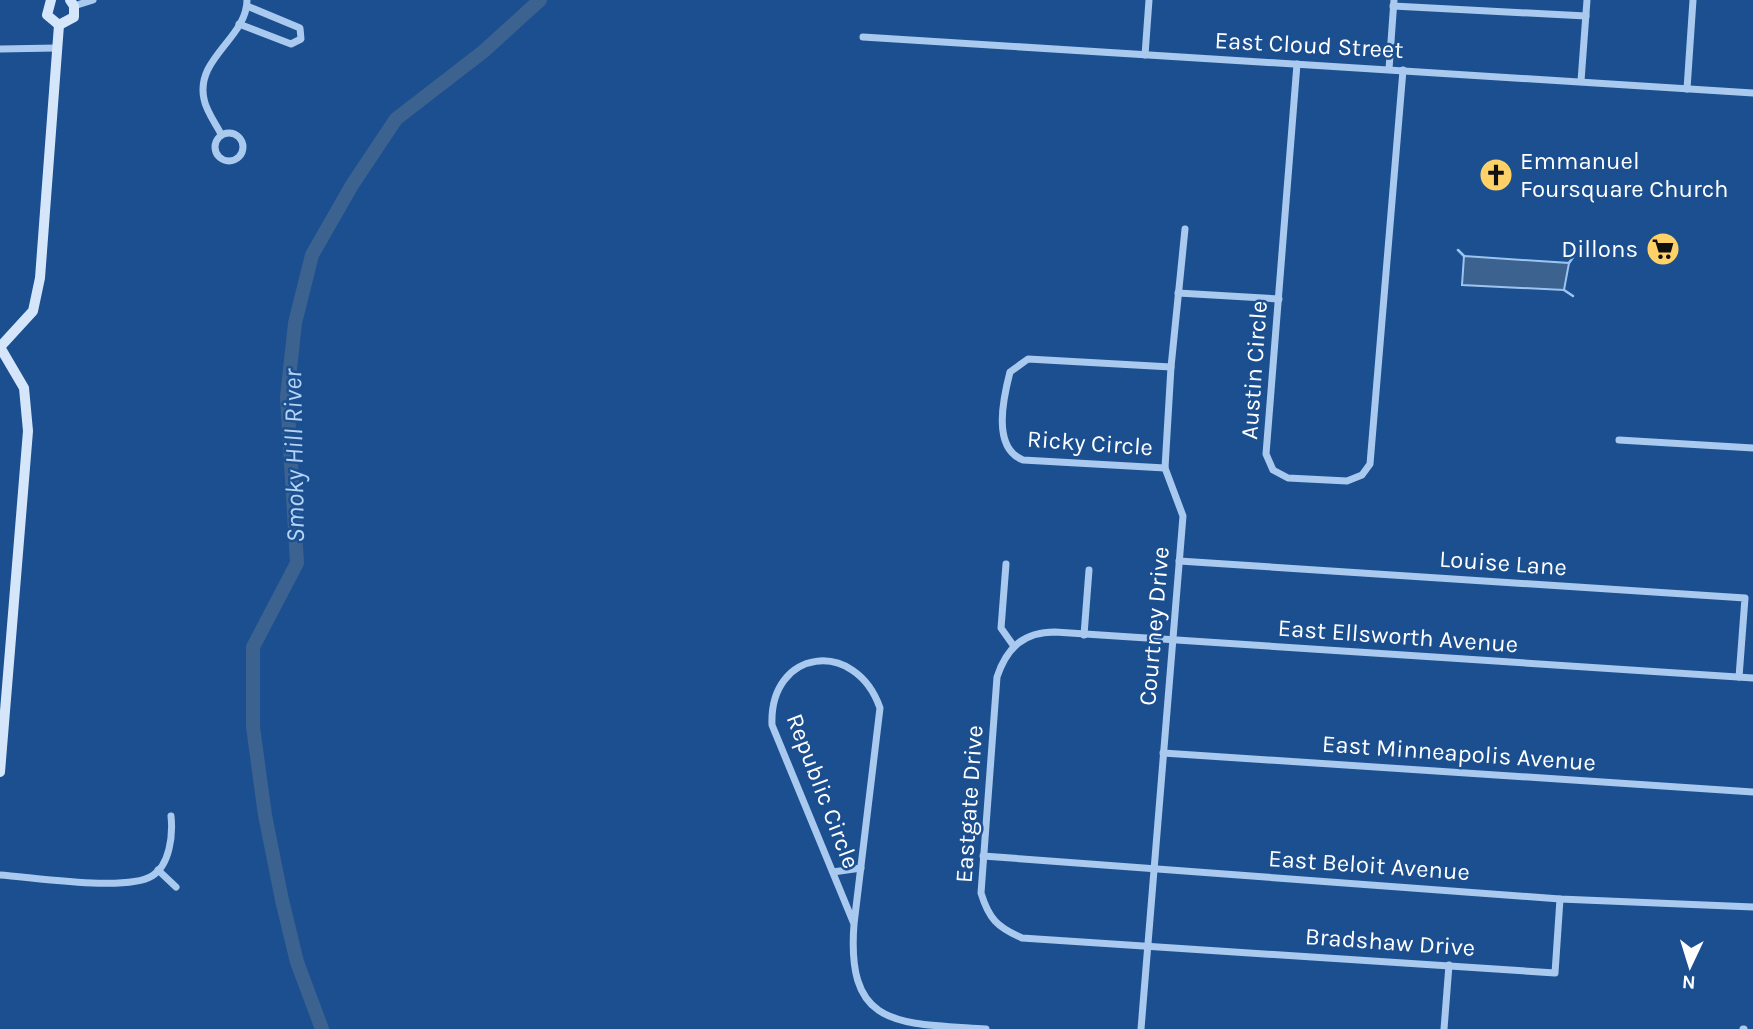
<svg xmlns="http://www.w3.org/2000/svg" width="1753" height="1029" viewBox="0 0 1753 1029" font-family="Karla,sans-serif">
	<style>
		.water { fill: #3c6290; stroke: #9cc4f0; stroke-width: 2 }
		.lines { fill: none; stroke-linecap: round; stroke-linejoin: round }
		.stream { stroke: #9cc4f0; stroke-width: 2.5 }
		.river { stroke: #3c6290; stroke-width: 14 }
		.street { stroke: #a9c9ee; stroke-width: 7 }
		.secondary { stroke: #d6e6fa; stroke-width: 10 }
		.labels { text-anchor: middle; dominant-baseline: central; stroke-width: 5; stroke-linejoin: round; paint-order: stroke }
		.street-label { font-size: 24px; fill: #fff; stroke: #1b4f8f }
		.poi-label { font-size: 24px; fill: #fff; stroke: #1b4f8f; text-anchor: start }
		.water-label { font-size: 26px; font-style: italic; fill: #b5d3f5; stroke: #1b4f8f }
	</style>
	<rect width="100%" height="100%" fill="#1b4f8f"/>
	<polygon class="water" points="1464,256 1569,263 1564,290 1462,285"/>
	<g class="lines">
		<g class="stream">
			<polyline points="1458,250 1464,256"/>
			<polyline points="1569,263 1576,253"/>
			<polyline points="1564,290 1573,296"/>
		</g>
		<polyline class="river" points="322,1029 297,962 282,900 265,815 253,727 253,647 297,563 287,397 295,323 312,255 352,185 396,119 484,51 540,0"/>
		<g class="street">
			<polyline points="74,6 93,0"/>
			<polyline points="1393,6 1586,16"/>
			<polyline points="239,24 291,44 301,39 300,28 247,6"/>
			<polyline points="863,37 1753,93"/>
			<polyline points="0,49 57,48"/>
			<polyline points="1145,55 1149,0"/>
			<polyline points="1297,64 1266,454 1273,470 1288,478 1347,481 1362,475 1370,464 1403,70"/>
			<polyline points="1389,69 1394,0"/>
			<polyline points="1581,81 1587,0"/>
			<polyline points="1687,89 1693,0"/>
			<circle cx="229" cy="147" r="14"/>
			<path d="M221,134C216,124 206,111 204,99C195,58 247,38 247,0"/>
			<polyline points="1178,293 1279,299"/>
			<polyline points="1619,440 1753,448"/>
			<path d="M1165,468L1023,460C992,448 1003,399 1010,372L1028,359L1171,367"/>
			<polyline points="1179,561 1745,598 1739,677"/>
			<polyline points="1006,564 1001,628 1013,645"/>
			<polyline points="1084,635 1089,570"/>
			<polyline points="1163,753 1753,792"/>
			<polyline points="983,856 1560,899 1753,907"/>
			<polyline points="158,870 176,887"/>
			<polyline points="833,872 861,868"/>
			<path d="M0,875C33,877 126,892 152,876C170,865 173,835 171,816"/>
			<path d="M1560,899L1555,973L1022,938C997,927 989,919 981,893L997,677C1007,647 1024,632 1055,632L1753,678"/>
			<path d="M854,924L772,725C769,648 856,638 880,708L854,924C846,1029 898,1023 986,1029"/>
			<polyline points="1141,1029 1183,516 1165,468 1171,367 1185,229"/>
			<polyline points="1444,1029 1449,965"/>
			<polyline points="1743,1029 1744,1029"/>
		</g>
		<g class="secondary">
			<polyline points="51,0 47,15 59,25 74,17 74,6 70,0"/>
			<polyline points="0,772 28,431 24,388 0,347 33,311 40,278 59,25"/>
		</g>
	</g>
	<defs>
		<symbol id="church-disc" viewBox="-11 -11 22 22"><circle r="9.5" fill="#ffd166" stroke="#1b4f8f"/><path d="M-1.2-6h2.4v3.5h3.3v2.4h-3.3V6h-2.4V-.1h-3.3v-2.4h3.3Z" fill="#111"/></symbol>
		<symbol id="supermarket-disc" viewBox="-11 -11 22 22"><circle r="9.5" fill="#ffd166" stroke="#1b4f8f"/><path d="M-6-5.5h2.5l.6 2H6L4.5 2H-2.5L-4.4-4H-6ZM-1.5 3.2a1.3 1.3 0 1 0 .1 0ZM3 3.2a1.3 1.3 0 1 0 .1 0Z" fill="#111"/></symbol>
	</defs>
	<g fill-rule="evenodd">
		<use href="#church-disc" x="1477" y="156" width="38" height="38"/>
		<use href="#supermarket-disc" x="1644" y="230" width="38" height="38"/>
	</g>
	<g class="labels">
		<g class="street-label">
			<text transform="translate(1309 45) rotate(3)">East Cloud Street</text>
			<text transform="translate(1254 370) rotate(-86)">Austin Circle</text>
			<text transform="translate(1090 443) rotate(4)">Ricky Circle</text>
			<text transform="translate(1503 563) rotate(4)">Louise Lane</text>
			<text transform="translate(1154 626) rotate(-85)">Courtney Drive</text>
			<text transform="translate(1398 636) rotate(4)">East Ellsworth Avenue</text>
			<text transform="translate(1459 753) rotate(4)">East Minneapolis Avenue</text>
			<text transform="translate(823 791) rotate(69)">Republic Circle</text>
			<text transform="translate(969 804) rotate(-86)">Eastgate Drive</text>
			<text transform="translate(1369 865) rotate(4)">East Beloit Avenue</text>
			<text transform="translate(1390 942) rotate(4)">Bradshaw Drive</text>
		</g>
		<g class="poi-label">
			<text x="1520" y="161">Emmanuel<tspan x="1520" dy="28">Foursquare Church</tspan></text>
			<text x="1638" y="249" text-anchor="end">Dillons</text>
		</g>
		<g class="water-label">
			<text transform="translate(294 456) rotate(-91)">Smoky Hill River</text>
		</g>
	</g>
	<g transform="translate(1690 966) rotate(184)" stroke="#1b4f8f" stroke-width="5" paint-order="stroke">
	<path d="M0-5L12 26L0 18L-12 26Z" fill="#ffffff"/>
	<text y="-10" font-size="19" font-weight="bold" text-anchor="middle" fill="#ffffff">N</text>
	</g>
</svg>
